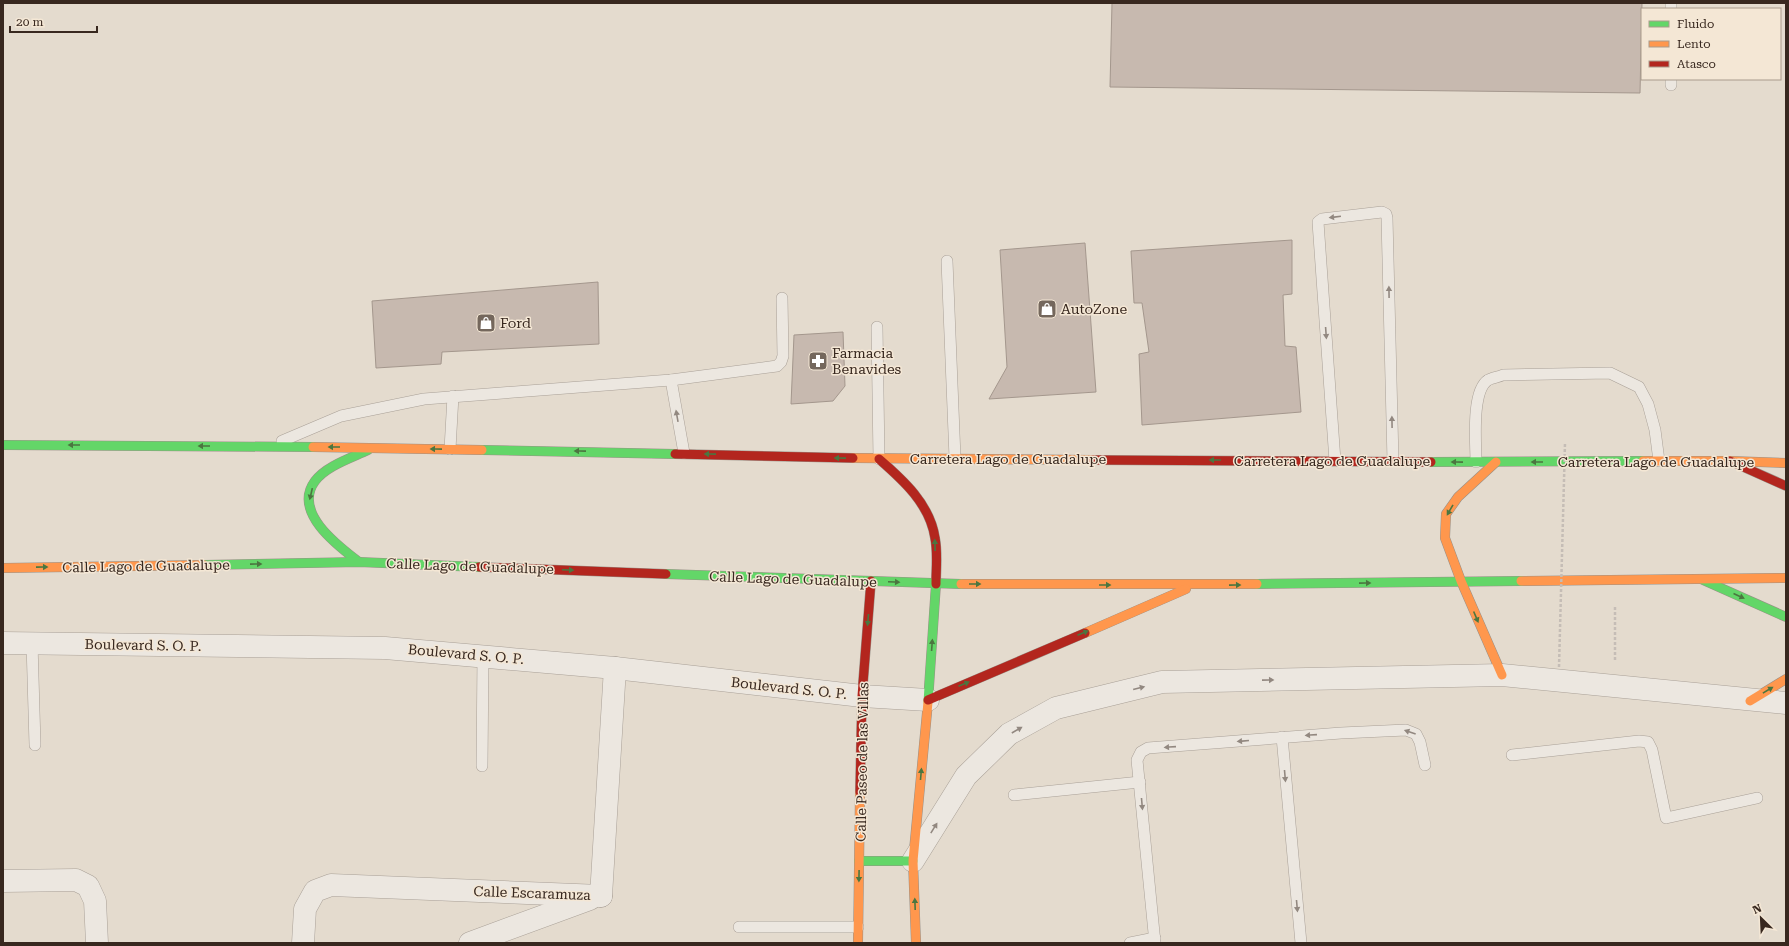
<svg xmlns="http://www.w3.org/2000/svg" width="1789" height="946" viewBox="0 0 1789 946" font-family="'Roboto Serif',serif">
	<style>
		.building { fill: #c7b9af; stroke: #a4978d }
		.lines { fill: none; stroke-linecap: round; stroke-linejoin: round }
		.lane-casing { stroke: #a9a097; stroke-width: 12 }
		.street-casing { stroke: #a9a097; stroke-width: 23 }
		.fast-casing { stroke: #999087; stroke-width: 10 }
		.slow-casing { stroke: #999087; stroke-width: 10 }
		.jam-casing { stroke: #999087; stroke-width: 10 }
		.path { stroke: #c5bdb6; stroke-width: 2.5; stroke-dasharray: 3 2; stroke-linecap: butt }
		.lane { stroke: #ece7e0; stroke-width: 11 }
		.street { stroke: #ece7e0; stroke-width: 22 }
		.fast { stroke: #63d668; stroke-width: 9 }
		.slow { stroke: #ff974d; stroke-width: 9 }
		.jam { stroke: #b3261e; stroke-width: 9 }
		.path-bridge { stroke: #c5bdb6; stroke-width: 2.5; stroke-dasharray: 3 2; stroke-linecap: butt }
		.oneway { fill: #928880 }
		.oneway2 { fill: #4b7640 }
		.labels { text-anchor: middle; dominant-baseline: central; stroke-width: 3; stroke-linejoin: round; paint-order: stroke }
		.poi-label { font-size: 14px; fill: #38281f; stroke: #f4e7d5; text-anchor: start }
		.street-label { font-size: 14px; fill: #38281f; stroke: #f4e7d5 }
	</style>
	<rect width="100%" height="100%" fill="#e4dbce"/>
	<g class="building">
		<polygon points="1112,3 1642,3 1640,93 1110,87"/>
		<polygon points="1292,240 1292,294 1283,295 1285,346 1296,347 1301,412 1142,425 1139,354 1149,352 1142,303 1134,303 1131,251"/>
		<polygon points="1085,243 1096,392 989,399 1007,367 1000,250"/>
		<polygon points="598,282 599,344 442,352 441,364 376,368 372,301"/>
		<polygon points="843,332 845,386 833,401 791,404 794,335"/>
	</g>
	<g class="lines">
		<defs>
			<g id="lane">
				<polyline points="1671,3 1671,9"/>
				<polyline points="1671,79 1671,85"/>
				<polyline points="947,261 955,458"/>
				<polyline points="877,327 879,459"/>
				<polyline points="671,380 684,453"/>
				<polyline points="282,441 341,416 424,399 671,380 777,366 781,362 783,356 782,298"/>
				<polyline points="450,449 453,396"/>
				<polyline points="1335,461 1318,222 1322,219 1382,212 1386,214 1387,218 1393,461"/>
				<path d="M1476,462C1476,444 1471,391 1488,380C1492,378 1498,377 1503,375L1610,373L1639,387L1648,404L1655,430L1659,461"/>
				<polyline points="32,643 35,745"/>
				<polyline points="1282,737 1301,943"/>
				<polyline points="1512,755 1639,741 1648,742 1652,750 1666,818 1757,798"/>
				<polyline points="482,766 483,655"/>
				<polyline points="1014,795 1140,782"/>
				<polyline points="739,927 858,927"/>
				<polyline points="1130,943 1155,938"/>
				<polyline points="1155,943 1137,760 1141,752 1148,748 1341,733 1406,730 1416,734 1420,742 1425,765"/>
			</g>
			<g id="street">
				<polyline points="3,643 385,648 615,668 862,696 928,700"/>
				<polyline points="913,861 966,776 1009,734 1056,708 1162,682 1502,675 1786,703"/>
				<polyline points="3,881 76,880 88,886 95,901 97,943"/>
				<polyline points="601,896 615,668"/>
				<polyline points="303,943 305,909 315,891 331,885 601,896"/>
				<polyline points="470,943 590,899"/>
			</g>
			<g id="fast">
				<polyline points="3,445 313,447"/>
				<polyline points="482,450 675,454"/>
				<polyline points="1431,462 1643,461"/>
				<path d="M359,562C338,546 292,512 315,481C326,466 351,458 368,450"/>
				<polyline points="204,565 359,562 479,567"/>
				<polyline points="666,574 961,584"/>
				<polyline points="1703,580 1786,617"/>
				<polyline points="1257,584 1521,581"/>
				<polyline points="928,702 936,584"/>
				<polyline points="859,861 913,861"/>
			</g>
			<g id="slow">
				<polyline points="313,447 482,450"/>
				<polyline points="853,458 1093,460"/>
				<polyline points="1643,461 1730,461 1786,463"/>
				<polyline points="1496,462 1458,497 1446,514 1445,538 1461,581 1502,675"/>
				<polyline points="3,568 204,565"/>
				<polyline points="1521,581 1786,578"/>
				<polyline points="961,584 1257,584"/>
				<polyline points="1085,633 1186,589"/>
				<polyline points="1750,701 1786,679"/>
				<polyline points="858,943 860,792"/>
				<polyline points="916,943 913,861 928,702"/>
			</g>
			<g id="jam">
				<polyline points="675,454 853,458"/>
				<path d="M879,459C903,480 930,504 935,538C938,553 936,569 936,584"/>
				<polyline points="1093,460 1431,462"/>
				<polyline points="1730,461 1786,486"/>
				<polyline points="479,567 666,574"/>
				<polyline points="928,700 1085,633"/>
				<polyline points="860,792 862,696 871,581"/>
			</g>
		</defs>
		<use href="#lane" class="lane-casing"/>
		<use href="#street" class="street-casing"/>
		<use href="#fast" class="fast-casing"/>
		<use href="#slow" class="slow-casing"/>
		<use href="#jam" class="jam-casing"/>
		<polyline class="path" points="1615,607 1615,660"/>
		<use href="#lane" class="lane"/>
		<use href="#street" class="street"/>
		<use href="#fast" class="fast"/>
		<use href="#slow" class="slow"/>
		<use href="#jam" class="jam"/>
		<polyline class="path-bridge" points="1559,667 1565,443"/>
	</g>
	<defs><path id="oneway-solid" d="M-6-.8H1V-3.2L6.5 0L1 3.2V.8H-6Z"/></defs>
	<g class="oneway">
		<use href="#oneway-solid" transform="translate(1335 217) rotate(173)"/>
		<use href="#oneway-solid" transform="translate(1389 292) rotate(-91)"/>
		<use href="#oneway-solid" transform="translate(1326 333) rotate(86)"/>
		<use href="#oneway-solid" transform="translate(677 416) rotate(-100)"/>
		<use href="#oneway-solid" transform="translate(1392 422) rotate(-91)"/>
		<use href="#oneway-solid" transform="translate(1268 680) rotate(-1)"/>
		<use href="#oneway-solid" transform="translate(1139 688) rotate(-14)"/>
		<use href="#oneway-solid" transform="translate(1017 730) rotate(-30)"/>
		<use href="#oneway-solid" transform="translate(1410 732) rotate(-161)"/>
		<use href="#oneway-solid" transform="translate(1311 735) rotate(176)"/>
		<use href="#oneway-solid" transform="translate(1243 741) rotate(175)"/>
		<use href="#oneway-solid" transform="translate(1170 747) rotate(176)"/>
		<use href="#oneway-solid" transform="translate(1285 776) rotate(85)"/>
		<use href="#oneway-solid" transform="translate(1142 804) rotate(85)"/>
		<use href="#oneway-solid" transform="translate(934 828) rotate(-58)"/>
		<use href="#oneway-solid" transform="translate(1297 906) rotate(85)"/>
	</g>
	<g class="oneway2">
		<use href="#oneway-solid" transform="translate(74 445) rotate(-180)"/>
		<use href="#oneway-solid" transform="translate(204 446) rotate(-180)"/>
		<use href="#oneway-solid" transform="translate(334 447) rotate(-180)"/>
		<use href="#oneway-solid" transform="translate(436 449) rotate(-179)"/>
		<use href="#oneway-solid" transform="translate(580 451) rotate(-179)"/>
		<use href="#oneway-solid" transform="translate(710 454) rotate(-179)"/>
		<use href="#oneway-solid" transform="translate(840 458) rotate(-179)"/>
		<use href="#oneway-solid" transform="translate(1215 460) rotate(-180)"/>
		<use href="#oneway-solid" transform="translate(1457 462) rotate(-179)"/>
		<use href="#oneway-solid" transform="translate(1537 462) rotate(180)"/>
		<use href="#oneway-solid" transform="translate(311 494) rotate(103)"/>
		<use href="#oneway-solid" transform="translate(1450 510) rotate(120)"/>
		<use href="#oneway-solid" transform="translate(935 545) rotate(-92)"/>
		<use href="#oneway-solid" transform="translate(256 564) rotate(-1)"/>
		<use href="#oneway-solid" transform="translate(42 567) rotate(-1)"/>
		<use href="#oneway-solid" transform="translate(568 570) rotate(2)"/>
		<use href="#oneway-solid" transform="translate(894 582) rotate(2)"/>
		<use href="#oneway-solid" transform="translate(1365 583) rotate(-1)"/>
		<use href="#oneway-solid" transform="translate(975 584)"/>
		<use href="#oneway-solid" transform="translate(1105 585)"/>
		<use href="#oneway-solid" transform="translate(1235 585) rotate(-1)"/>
		<use href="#oneway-solid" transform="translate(1739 596) rotate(24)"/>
		<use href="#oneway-solid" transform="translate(1476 617) rotate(67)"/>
		<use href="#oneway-solid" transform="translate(868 620) rotate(95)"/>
		<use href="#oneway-solid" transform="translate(1083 633) rotate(-23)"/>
		<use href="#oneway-solid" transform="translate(932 645) rotate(-86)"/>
		<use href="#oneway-solid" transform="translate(964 684) rotate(-23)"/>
		<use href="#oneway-solid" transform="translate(1768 690) rotate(-31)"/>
		<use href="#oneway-solid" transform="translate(921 774) rotate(-85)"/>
		<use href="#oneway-solid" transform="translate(859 876) rotate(91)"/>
		<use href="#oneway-solid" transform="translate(915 904) rotate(-92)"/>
	</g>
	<defs>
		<symbol id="shop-square" viewBox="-11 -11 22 22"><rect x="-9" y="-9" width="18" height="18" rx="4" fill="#74675c" stroke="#f4e7d5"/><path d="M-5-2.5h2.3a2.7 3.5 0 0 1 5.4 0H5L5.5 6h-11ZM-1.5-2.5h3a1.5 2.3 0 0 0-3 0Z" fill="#fff"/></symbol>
		<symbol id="pharmacy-square" viewBox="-11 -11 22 22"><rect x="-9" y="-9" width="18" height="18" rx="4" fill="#74675c" stroke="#f4e7d5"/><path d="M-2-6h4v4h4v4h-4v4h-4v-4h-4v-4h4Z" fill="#fff"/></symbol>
	</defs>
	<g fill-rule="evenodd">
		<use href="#shop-square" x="1036" y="298" width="22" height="22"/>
		<use href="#shop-square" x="475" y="312" width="22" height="22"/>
		<use href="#pharmacy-square" x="807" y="350" width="22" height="22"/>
	</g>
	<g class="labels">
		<g class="poi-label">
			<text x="1061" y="309">AutoZone</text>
			<text x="500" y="323">Ford</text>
			<text x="832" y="353">Farmacia<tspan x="832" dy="16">Benavides</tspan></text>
		</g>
		<g class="street-label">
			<text x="1008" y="459">Carretera Lago de Guadalupe</text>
			<text x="1332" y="461">Carretera Lago de Guadalupe</text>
			<text x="1656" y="462">Carretera Lago de Guadalupe</text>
			<text transform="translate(146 566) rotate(-1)">Calle Lago de Guadalupe</text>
			<text transform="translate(470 566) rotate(2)">Calle Lago de Guadalupe</text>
			<text transform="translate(793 579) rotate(2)">Calle Lago de Guadalupe</text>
			<text transform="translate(143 645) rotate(1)">Boulevard S. O. P.</text>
			<text transform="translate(466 654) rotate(5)">Boulevard S. O. P.</text>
			<text transform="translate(789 688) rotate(6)">Boulevard S. O. P.</text>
			<text transform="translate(862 762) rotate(-89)">Calle Paseo de las Villas</text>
			<text transform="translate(532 893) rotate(2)">Calle Escaramuza</text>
		</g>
	</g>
	<rect width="1789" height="946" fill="none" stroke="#38281f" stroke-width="8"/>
	<rect x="1641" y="8" width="140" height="72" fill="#f4e7d5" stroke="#a99b8c"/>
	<rect x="1649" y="21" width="20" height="6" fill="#63d668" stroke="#a99b8c"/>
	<text x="1677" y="28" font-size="12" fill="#38281f">Fluido</text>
	<rect x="1649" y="41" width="20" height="6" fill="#ff974d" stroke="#a99b8c"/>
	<text x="1677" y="48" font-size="12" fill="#38281f">Lento</text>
	<rect x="1649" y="61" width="20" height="6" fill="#b3261e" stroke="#a99b8c"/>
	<text x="1677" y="68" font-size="12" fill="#38281f">Atasco</text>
	<g transform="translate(1761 918) rotate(336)" stroke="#f4e7d5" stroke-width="3" paint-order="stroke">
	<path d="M0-3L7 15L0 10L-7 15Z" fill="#38281f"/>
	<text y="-6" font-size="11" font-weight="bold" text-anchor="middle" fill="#38281f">N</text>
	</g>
	<path d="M10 26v6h87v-6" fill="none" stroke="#38281f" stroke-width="2"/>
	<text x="16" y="26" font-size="12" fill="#38281f" stroke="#f4e7d5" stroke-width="3" paint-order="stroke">20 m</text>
</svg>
